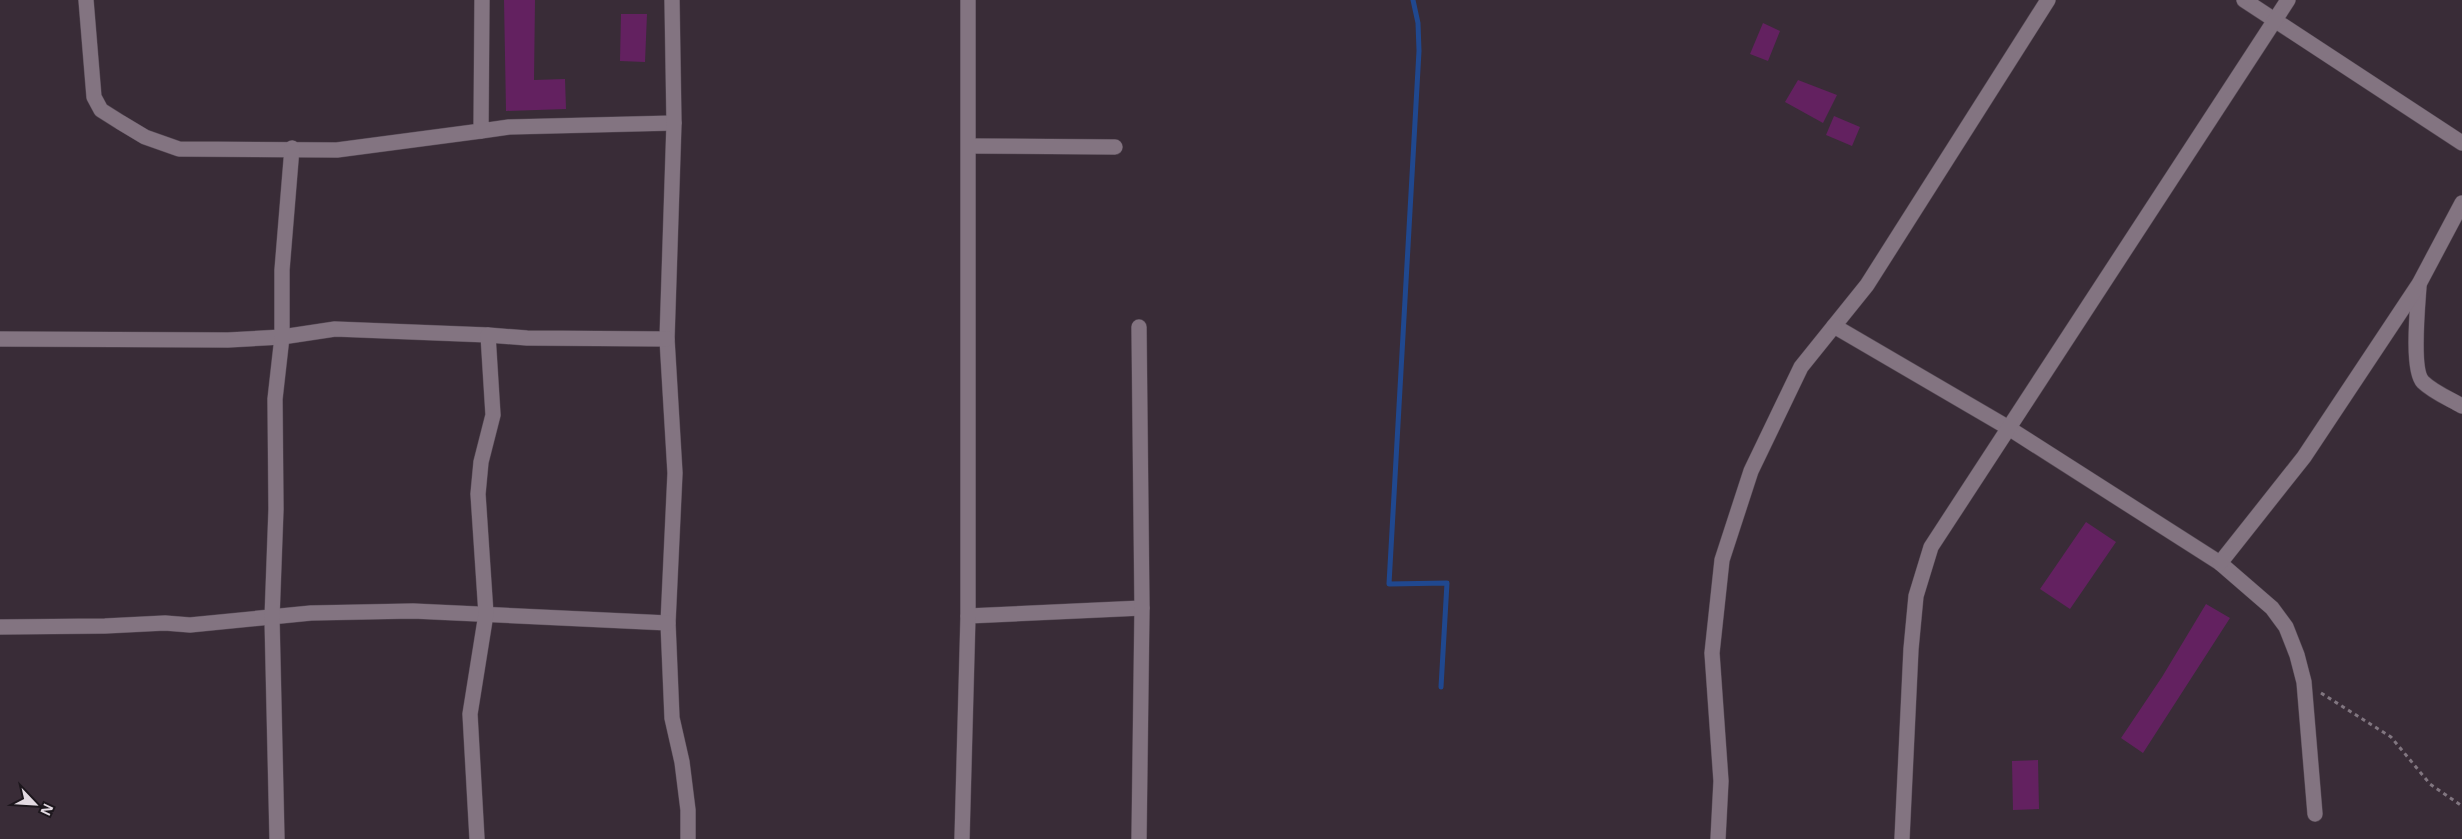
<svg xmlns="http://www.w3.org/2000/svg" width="2462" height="839" viewBox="0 0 2462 839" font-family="'Noto Sans',sans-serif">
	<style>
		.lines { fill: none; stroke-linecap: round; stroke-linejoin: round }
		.stream { stroke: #20488f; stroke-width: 5 }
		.building { fill: #632160 }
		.minor-casing { stroke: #574b56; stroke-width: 16 }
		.path { stroke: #817680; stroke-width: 3; stroke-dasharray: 4 4; stroke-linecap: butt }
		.minor { stroke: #837481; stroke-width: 15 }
	</style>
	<rect width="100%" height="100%" fill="#392c37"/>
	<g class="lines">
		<polyline class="stream" points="1413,0 1418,23 1419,51 1389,584 1447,583 1441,687"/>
	</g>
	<g class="building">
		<polygon points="504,0 535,0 534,80 565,79 566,109 506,111"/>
		<polygon points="621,14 647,14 645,62 620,61"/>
		<polygon points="1763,23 1780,31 1768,61 1750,54"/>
		<polygon points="1798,80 1837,95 1823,123 1785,102"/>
		<polygon points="1834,116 1860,127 1852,146 1826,135"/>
		<polygon points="2086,522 2116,542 2070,609 2040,589"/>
		<polygon points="2206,604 2230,618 2143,753 2121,738 2162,677"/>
		<polygon points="2038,760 2039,809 2013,810 2012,761"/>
	</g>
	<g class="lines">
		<defs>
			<g id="minor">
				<polyline points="86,0 94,97 101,110 120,122 145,137 179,149 337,150 481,131"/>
				<polyline points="482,0 481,131 509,127 674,123"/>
				<polyline points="672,0 674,123 667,339 675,473 668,623 672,718 682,762 688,810 688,839"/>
				<polyline points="2048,0 1867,285 1834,326 2007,427 2220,563 2272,608 2286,627 2297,655 2304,682 2315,814"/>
				<polyline points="2244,0 2462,143"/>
				<polyline points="969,146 1115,147"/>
				<path d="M2419,286C2418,303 2411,370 2423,382C2433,392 2450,399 2462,406"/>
				<polyline points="0,339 228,340 282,337 335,329 488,335"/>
				<polyline points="2220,563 2304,457 2419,284 2462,203"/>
				<polyline points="968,616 1142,608"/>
				<polyline points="0,627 105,626 165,623 190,625 311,613 413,611 668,623"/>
				<polyline points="277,839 272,618 276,509 275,399 282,337 282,270 292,148"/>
				<polyline points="477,839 470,714 486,614 478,494 481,462 493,415 488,335 527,338 667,339"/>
				<polyline points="962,839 968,616 968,0"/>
				<polyline points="1139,839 1142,608 1139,327"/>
				<polyline points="1718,839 1721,781 1712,653 1722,560 1751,471 1801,367 1834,326"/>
				<polyline points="1902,839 1911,649 1916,596 1931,547 2288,0"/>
			</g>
		</defs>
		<use href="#minor" class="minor-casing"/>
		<polyline class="path" points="2321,693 2391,737 2430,784 2462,806"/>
		<use href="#minor" class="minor"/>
	</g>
	<g transform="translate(35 804) rotate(115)" stroke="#1c161c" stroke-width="4" paint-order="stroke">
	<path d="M0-4L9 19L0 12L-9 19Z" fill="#e3dae2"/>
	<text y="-8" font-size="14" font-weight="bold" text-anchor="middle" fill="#e3dae2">N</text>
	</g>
</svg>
